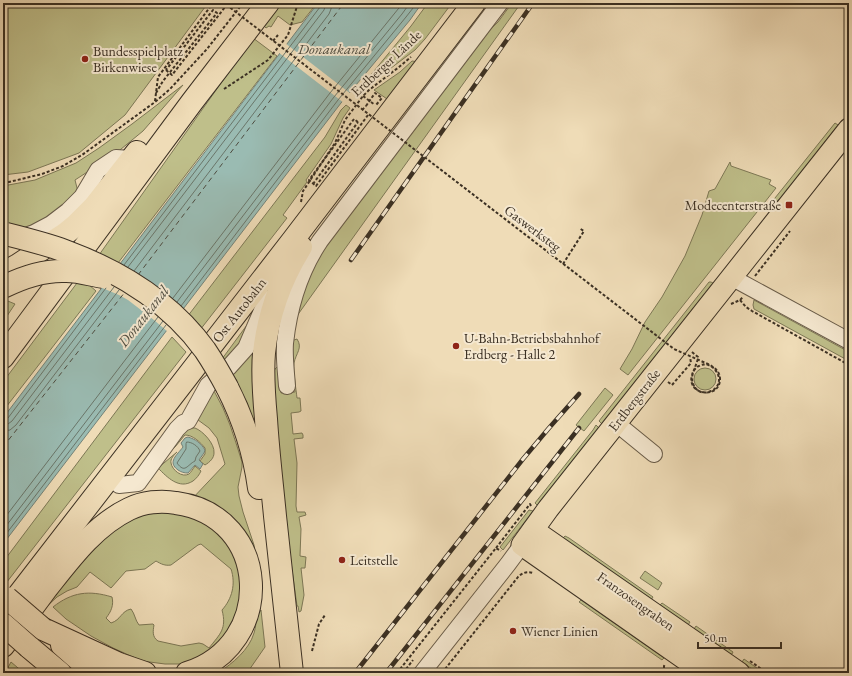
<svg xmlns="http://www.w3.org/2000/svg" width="852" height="676" viewBox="0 0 852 676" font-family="'EB Garamond',serif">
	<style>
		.green { fill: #bfbf8a; stroke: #7d7856 }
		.water { fill: #9abbb2; stroke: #748379 }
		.pier { fill: #efdcb7 }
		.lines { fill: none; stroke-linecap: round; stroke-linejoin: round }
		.shore { stroke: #6a766a; stroke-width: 1 }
		.ferry { stroke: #4e4c40; stroke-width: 1; stroke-dasharray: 5 4; stroke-linecap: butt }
		.minor-casing { stroke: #685b48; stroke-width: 18 }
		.major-casing { stroke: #3b3023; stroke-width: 23 }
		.highway-casing { stroke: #3b3023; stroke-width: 24 }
		.path { stroke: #3b3023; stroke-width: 2; stroke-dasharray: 3 2; stroke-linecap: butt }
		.minor { stroke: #f5e8d0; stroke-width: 16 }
		.major { stroke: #efdcb7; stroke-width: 21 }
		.highway { stroke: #efdcb7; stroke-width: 22 }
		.rail-casing { stroke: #3b3023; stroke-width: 4.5 }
		.rail { stroke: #f5e8d0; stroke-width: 3; stroke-dasharray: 9; stroke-linecap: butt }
		.highway-bridge-casing { stroke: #3b3023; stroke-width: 24; stroke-linecap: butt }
		.path-bridge { stroke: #3b3023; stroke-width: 2; stroke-dasharray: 3 2; stroke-linecap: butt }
		.highway-bridge { stroke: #efdcb7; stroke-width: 22 }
		.poi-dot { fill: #8f2418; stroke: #f5e8d0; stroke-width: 1.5 }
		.labels { text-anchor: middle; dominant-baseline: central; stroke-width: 4; stroke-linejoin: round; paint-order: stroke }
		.poi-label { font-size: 14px; fill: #3b3023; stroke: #f5e8d0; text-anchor: start }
		.street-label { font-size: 14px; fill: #3b3023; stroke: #f5e8d0 }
		.water-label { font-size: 15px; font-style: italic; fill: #4e4c40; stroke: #f5e8d0 }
	</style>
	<rect width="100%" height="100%" fill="#efdcb7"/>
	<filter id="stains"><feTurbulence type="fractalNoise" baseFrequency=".005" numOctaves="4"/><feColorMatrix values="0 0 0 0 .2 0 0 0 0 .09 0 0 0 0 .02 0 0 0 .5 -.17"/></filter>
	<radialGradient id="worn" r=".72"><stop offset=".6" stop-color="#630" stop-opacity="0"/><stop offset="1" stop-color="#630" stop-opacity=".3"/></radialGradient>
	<g class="green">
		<polygon points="3,3 208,3 125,115 79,153 28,172 3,175"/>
		<polygon points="279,3 317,3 302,22 290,25 278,16 271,27 269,26 266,28 263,25"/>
		<polygon points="428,3 452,3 425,39 415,50 363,89 361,87 411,26"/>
		<polygon points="512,3 521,3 294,320 313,261 475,44 498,22"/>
		<polygon points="253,38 277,56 118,263 99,255"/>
		<polygon points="412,61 419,62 390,101 374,90 400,72"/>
		<polygon points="183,85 143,131 115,154 75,180 79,196 28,232 3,227 3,186 35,180 76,163 99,148 132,124"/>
		<polygon points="346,105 350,108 343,118 331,144 306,180 307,182 283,215 287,218 200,330 184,321 325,137 341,110"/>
		<polygon points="835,123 838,125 781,198 773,204 771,203"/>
		<polygon points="730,162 731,166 771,180 769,184 776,188 628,375 620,369 632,349 645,322 662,297 685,256 702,215 709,191 715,189"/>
		<polygon points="709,282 711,282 713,283 602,424 599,421"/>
		<polygon points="77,283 88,284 96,291 3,411 3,382"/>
		<polygon points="269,295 262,443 222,359"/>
		<polygon points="3,299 15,304 3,322"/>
		<polygon points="754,300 849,352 849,361 754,309 753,305"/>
		<polygon points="172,337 186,352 3,587 3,562"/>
		<path d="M297,339C303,348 296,353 294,363C293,371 296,389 297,398H300L301,411L299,412L291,413L293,434L302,433L303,435V438L294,439L297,463L296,506L297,512H305L306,515L299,517L301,529L300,556L306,557L305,568H301L304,595L301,611L299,612L298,606H297L287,533L274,397V372L275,369L279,365L281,393L295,392L291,357V341Z"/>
		<circle cx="705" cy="379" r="11"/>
		<polygon points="605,388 613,395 584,431 576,425"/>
		<polygon points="213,389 223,408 230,425 236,443 242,462 242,467 238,487 239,496 243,512 254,545 257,574 191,500 225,464 217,438 209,428 194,417"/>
		<polygon points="596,425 599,428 538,506 535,503 593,430"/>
		<path d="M189,427C191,428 193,428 195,428C203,431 215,444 214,453C214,458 210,462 205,465L200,461L205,454V448C200,442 193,435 185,435L175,447L157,461Z"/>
		<path d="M177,452C174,455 170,459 171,463C172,470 182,478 189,474C191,472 193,469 195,466L201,471C199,475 197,478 193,481C179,490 167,477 158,468Z"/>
		<path d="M167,510L202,520L226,541L234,555L239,571L241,594L236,616L226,634L213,648L195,659L180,664H165L142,661L113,648L91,636L66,619L53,607C72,592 89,590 112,597C114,605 111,612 106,618L111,623C121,620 121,611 131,609C135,614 135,620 139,625L153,624L154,625C153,631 152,637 158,641L181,646L199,643L203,644L209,648C220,634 227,629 222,610C232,599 236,584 231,569L201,544L198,545L171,565C165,566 161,564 156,561L145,569L126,571L111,588L90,572L77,587L67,591L57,597L46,607L53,590L114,528L142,513Z"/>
		<polygon points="529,510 533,511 503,550 500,547"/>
		<polygon points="565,536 569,538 653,597 651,600 563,538"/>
		<polygon points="645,571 662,583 658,590 640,578"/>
		<polygon points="581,600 664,658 662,660 579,602"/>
		<polygon points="662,603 690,622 686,628 660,605"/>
		<path d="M261,610L265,647L247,673H218C233,663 249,650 254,633C256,627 256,622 256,617Z"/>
		<polygon points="696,626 733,652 732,654 729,654 728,655 692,632"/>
		<polygon points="744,659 764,673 758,673 742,662"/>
		<polygon points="11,662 24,673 5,673"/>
	</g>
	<g class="water">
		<polygon points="318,3 422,3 410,20 341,103 3,544 3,418"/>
		<path d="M188,437C195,439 201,443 205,450L204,453L199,460L203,464L200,469L195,465L188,473C184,473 181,472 178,470C167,462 177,455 183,447L181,443L185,438Z"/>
	</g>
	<g class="pier">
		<polygon points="285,43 351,94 344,103 278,52"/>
		<polygon points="115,267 181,316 168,332 154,320 128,300 119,295 100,287"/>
	</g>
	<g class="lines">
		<g class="shore">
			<polyline points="124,265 320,7 321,3"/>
			<polyline points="128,267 324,10 326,3"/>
			<polyline points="134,271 329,14 331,9 332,3"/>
			<polyline points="173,298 330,93 403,3"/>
			<polyline points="177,302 334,97 402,14 410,3"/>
			<polyline points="181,306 338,100 406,17 417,3"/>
			<polyline points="3,420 6,419 8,418 106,288"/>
			<polyline points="3,425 8,424 12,421 114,287"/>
			<polyline points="3,431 10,430 16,425 119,290"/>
			<path d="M187,442C192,442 198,446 200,451L196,457L195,461C187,465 185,474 177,463L186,449V444Z"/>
			<polyline points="3,520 158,317"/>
			<polyline points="3,530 163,321"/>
			<polyline points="3,538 166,325"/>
		</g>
		<g class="ferry">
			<polyline points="138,275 344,3"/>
			<polyline points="3,447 125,292"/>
		</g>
		<defs>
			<g id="minor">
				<polyline points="17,239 34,233 51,224 68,211 82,197 98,170 116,158 131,159"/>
				<polyline points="731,277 849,341"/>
				<path d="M287,386C286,372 284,357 285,343C289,307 300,271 320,241L500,3"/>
				<polyline points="616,423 654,454"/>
				<polyline points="119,485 138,483 177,429 183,423 188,421 208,385 229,367 246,348 267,299"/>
				<polyline points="422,673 508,564 522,545"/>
			</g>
			<g id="major">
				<polyline points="533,530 739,673"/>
				<polyline points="705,673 522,545 548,509 849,129"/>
			</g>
			<g id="highway">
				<polyline points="3,273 18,265 65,234 76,225 94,207 137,152"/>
				<polyline points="3,357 192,102 268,3"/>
				<path d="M227,387C244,420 254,451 259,488"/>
				<polyline points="3,615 293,240 474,3"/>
				<polyline points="43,629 119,664 145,673"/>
				<polyline points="62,645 94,673"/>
				<path d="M3,646C18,627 33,607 47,588C70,559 94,526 129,509C143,502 161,500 176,503C271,516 277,645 187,673"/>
				<polyline points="29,647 60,673"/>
				<path d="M292,673C286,621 281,568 275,516C272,484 268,452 266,419C264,397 262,375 264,353C268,316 281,279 301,247"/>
			</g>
		</defs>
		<use href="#minor" class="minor-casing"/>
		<use href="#major" class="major-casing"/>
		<use href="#highway" class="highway-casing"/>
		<g class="path">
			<polyline points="228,6 231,3"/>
			<polyline points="273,41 278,35"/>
			<polyline points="224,89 268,60 288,35 298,3"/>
			<polyline points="156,93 163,81 217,13 213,10 166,70"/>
			<polyline points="363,96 375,105"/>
			<polyline points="155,101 158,77 213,3"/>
			<polyline points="362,110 366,106"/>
			<polyline points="3,182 9,182 42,174 63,166 82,155 155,102 170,89 207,49 243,3"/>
			<polyline points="313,184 358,122"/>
			<polyline points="301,202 303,191 335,143 345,120 363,96 369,90 399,67 411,57"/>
			<polyline points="563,264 584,231 579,228"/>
			<polyline points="755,276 790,231"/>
			<polyline points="740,300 746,307 752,311 849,365"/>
			<polyline points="731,304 740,300 743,297"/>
			<polyline points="692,352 698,357 698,359 693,373"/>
			<polyline points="3,378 7,372"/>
			<polyline points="668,382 672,385 691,363 690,357"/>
			<polyline points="496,548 530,504 531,506"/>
			<polyline points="312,651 319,624 325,615"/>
			<polyline points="750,661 767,673"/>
			<polyline points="397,673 496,548 501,551"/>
			<polyline points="403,673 413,660"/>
			<path d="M442,673L518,577C522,573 527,571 533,573"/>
			<polyline points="664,673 664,666 665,664"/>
		</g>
		<use href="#minor" class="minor"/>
		<use href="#major" class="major"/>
		<use href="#highway" class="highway"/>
		<defs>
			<g id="rail">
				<polyline points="351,260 533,3"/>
				<polyline points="355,673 523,459 549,428 579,394"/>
				<polyline points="386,673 579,428"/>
			</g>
		</defs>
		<use href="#rail" class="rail-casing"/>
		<use href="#rail" class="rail"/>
		<defs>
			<g id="highway-bridge">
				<path d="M6,234C26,239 46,244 65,251C119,271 171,303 205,350C213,362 220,374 227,387"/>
				<path d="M3,287C23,277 44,270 66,271C79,271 91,275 103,277"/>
				<polyline points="7,598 43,629"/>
				<polyline points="3,624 29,647"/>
			</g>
		</defs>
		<use href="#highway-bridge" class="highway-bridge-casing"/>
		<g class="path-bridge">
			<path d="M166,70L172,75L222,11L225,7L228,6L674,349L710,365C715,368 720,372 720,379C720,400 686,395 692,375C693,371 696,367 699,366C713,358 729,383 711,391C699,397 689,385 693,373"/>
			<polyline points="366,106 375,93 382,98 376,105"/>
			<polyline points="358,122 354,119 309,180 316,186 368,115"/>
		</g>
		<use href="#highway-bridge" class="highway-bridge"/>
	</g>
	<g class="poi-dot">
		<circle cx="85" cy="59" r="4"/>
		<rect x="785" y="201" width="8" height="8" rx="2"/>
		<circle cx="456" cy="346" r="4"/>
		<circle cx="342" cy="560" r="4"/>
		<circle cx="513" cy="631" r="4"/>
	</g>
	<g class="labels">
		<g class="poi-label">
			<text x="93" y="51">Bundesspielplatz<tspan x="93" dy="16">Birkenwiese</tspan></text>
			<text x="781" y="205" text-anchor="end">Modecenterstraße</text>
			<text x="464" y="338">U-Bahn-Betriebsbahnhof<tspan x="464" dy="16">Erdberg - Halle 2</tspan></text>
			<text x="350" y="560">Leitstelle</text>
			<text x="521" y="631">Wiener Linien</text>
		</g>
		<g class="street-label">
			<text transform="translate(386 63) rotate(-43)">Erdberger Lände</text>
			<text transform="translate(533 228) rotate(37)">Gaswerksteg</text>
			<text transform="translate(239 310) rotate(-52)">Ost Autobahn</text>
			<text transform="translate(634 400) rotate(-52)">Erdbergstraße</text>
			<text transform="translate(636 601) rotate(35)">Franzosengraben</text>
		</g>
		<g class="water-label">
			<text x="334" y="48">Donaukanal</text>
			<text transform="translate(143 316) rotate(-52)">Donaukanal</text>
		</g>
	</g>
	<rect width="852" height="676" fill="none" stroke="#efdcb7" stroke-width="16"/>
	<rect x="4" y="4" width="844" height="668" fill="none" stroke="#3b3023" stroke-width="2"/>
	<rect x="8" y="8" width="836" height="660" fill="none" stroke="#3b3023"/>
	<path d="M698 642v6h83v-6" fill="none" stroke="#3b3023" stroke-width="2"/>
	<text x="704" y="642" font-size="12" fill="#3b3023" stroke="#f5e8d0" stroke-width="3" paint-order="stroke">50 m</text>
	<rect width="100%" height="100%" filter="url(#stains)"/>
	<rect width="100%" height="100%" fill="url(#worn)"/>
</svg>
